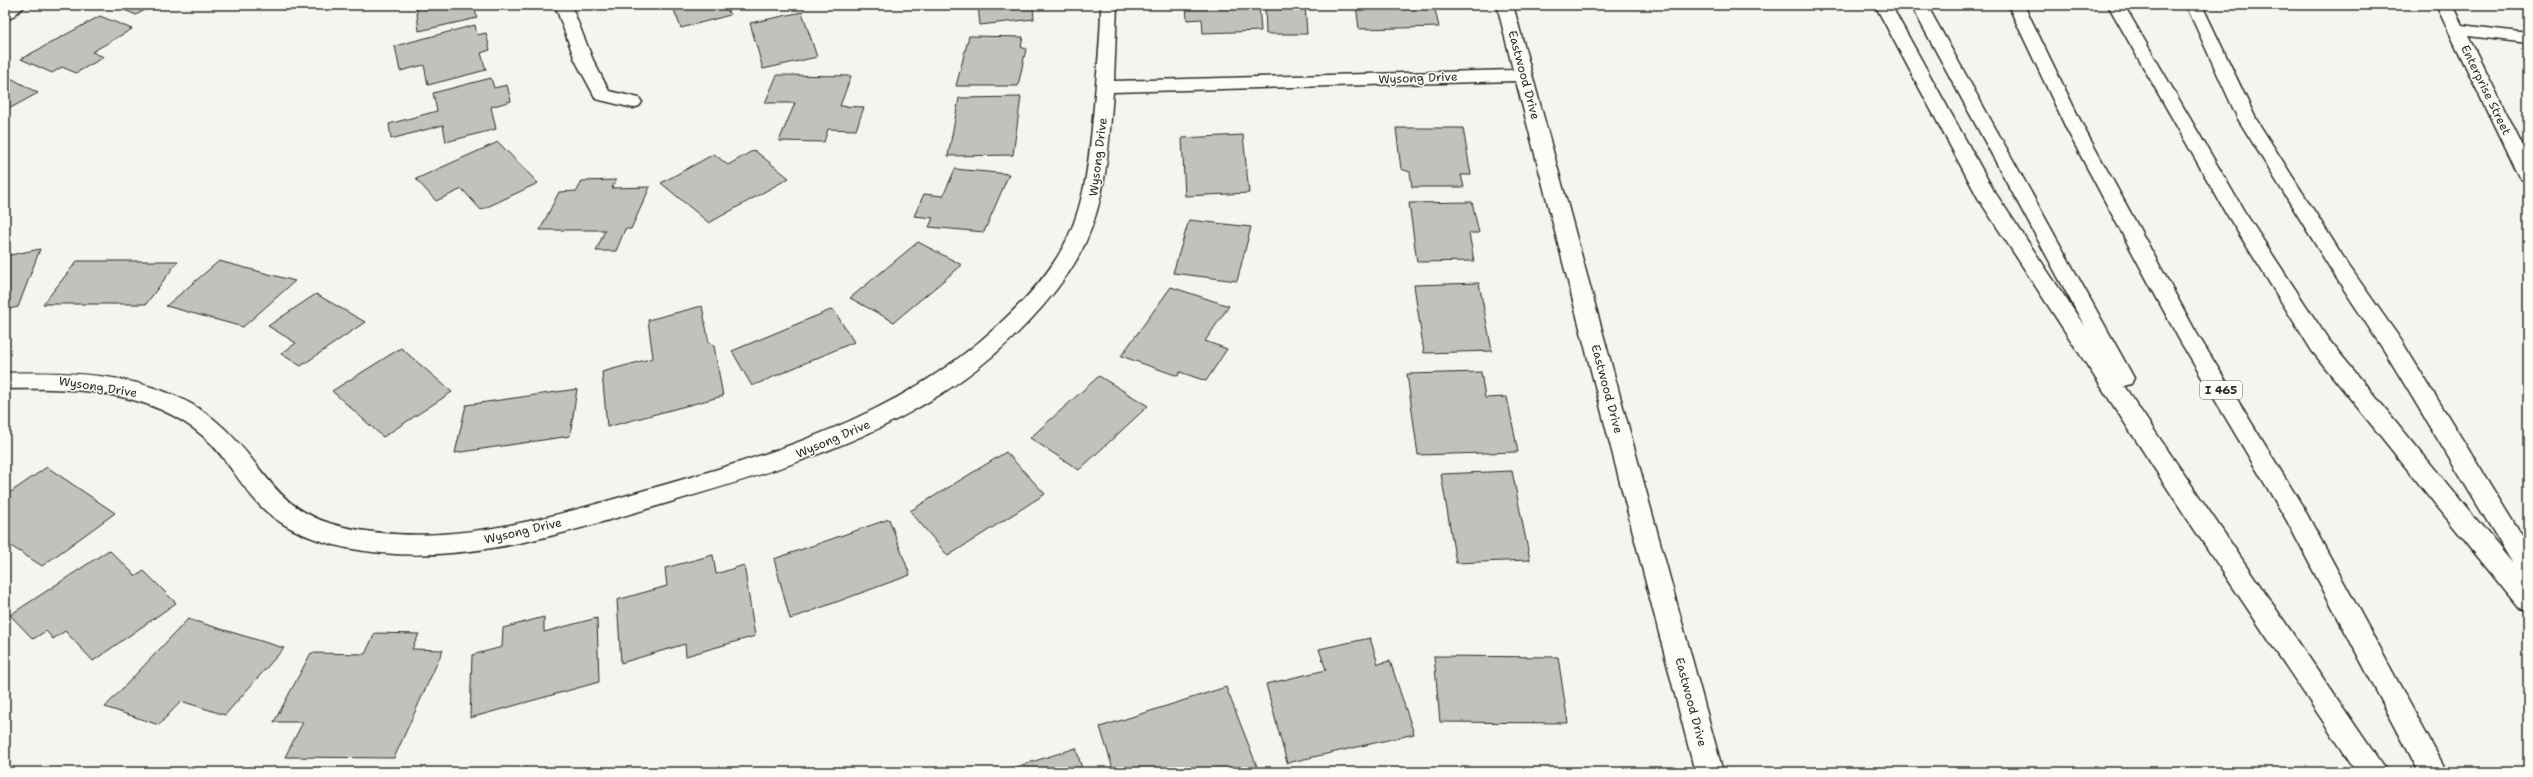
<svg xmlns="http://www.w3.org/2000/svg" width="2533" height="777" viewBox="0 0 2533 777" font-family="'Shantell Sans',sans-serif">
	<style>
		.building { fill: #c2c1be; stroke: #2b2b2b }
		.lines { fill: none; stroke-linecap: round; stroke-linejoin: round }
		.street-casing { stroke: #2b2b2b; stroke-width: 3 }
		.highway-casing { stroke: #2b2b2b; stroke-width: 3 }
		.street { fill: #fdfcf7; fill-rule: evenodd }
		.highway { fill: #fdfcf7; fill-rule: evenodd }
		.labels { text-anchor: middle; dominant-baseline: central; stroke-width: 3; stroke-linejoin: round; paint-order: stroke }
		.shield { fill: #fdfcf7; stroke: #6a6a68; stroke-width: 1 }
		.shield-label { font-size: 11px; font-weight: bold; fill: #2b2b2b }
		.street-label { font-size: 12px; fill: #2b2b2b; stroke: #fdfcf7 }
	</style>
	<rect width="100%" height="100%" fill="#f5f4ef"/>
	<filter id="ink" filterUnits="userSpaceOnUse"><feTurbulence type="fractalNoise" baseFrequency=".025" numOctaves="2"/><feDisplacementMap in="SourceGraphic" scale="8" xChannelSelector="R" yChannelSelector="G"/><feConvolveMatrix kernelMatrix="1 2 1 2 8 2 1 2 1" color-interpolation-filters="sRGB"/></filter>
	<g filter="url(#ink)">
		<g class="building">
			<polygon points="113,5 154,5 136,15"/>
			<polygon points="416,5 474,5 477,18 419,31"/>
			<polygon points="672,5 725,5 730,15 681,28"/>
			<polygon points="978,5 1033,5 1034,19 980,25"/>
			<polygon points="1186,5 1259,5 1261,31 1203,33 1202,19 1187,20"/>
			<polygon points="1265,5 1305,5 1307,34 1266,34"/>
			<polygon points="1356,5 1434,5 1439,27 1359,29"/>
			<polygon points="802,12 817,57 763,69 750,23"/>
			<polygon points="100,16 132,29 92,52 104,57 76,73 62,67 52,73 21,59"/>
			<polygon points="475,25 477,35 486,33 490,50 481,53 486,70 428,85 424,65 400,71 395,46"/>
			<polygon points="969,36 1023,37 1021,47 1026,49 1018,86 956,86"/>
			<polygon points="777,75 851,76 840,106 864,107 856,130 828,129 824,142 779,141 795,103 765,103"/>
			<polygon points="9,77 38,93 5,111 5,79"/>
			<polygon points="491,78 494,88 507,85 511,101 491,107 496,129 446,142 443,125 391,139 389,124 437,111 433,93"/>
			<polygon points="1021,97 1013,155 948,156 959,98"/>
			<polygon points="1396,128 1463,128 1471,175 1461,175 1464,187 1412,187 1410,172 1401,169"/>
			<polygon points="1243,135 1249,193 1185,196 1182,138"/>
			<polygon points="498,142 538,183 481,210 462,189 436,201 416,179"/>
			<polygon points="754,150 789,178 709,223 661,183 714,154 728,165"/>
			<polygon points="955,169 1009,174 984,232 929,227 933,218 914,216 924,194 943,196"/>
			<polygon points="616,180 612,188 650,187 631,229 625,229 616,251 596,251 605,230 540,230 559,192 577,191 582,181"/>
			<polygon points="1472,202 1479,233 1469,233 1474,261 1417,262 1409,203"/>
			<polygon points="1189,220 1251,227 1237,281 1173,273"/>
			<polygon points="918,242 962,265 894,322 850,298"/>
			<polygon points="40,249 18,307 5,310 5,256"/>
			<polygon points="77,261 178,261 146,304 43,304"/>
			<polygon points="219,261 295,281 243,327 166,306"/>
			<polygon points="1479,283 1492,351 1424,353 1414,285"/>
			<polygon points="1171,287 1229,306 1205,341 1227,349 1206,381 1180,372 1178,376 1121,356"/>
			<polygon points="316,294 365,322 301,366 281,354 296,343 268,326"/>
			<polygon points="702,306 709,343 714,346 723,396 607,427 602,372 653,358 648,320"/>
			<polygon points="833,309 854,342 752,386 732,351"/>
			<polygon points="401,348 452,392 383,437 332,391"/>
			<polygon points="1481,372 1485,398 1507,397 1518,452 1418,455 1407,374"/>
			<polygon points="1099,376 1148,406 1079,470 1030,438"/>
			<polygon points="577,389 570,436 455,453 466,405"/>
			<polygon points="1006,452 1045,494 948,556 910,511"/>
			<polygon points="47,467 115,513 42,566 11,546 5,550 5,496"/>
			<polygon points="1512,471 1530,560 1456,563 1441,474"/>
			<polygon points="889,519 910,575 790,619 774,559"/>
			<polygon points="109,550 136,576 144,571 176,603 93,661 65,631 53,639 46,631 33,639 10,615"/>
			<polygon points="713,555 716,574 744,565 755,636 686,656 685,644 621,663 617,600 667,586 665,568"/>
			<polygon points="544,617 544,632 597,618 599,682 470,718 472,655 502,647 503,628"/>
			<polygon points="188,619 284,648 225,715 181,701 159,725 105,707"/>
			<polygon points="375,633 419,634 412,649 443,650 394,758 285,757 303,722 274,722 311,653 365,654"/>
			<polygon points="1370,638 1378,664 1390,661 1414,734 1287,763 1266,684 1326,670 1319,649"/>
			<polygon points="1434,656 1558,657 1568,723 1440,722"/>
			<polygon points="1226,687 1258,769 1246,772 1114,772 1100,727"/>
			<polygon points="1076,748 1083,772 1000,772"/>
		</g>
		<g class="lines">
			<defs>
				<g id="street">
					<polygon points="7,5 26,5 11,18 5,19"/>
					<polygon points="555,5 571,5 593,60 609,91 639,98 642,102 639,106 633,108 596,99 575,60"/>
					<path d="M1101,5H1117L1114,81L1513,70L1497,5H1513L1723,772H1695L1516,81L1113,92C1108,156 1106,217 1069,272C1037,319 992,361 944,392C861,446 762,475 667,503C564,533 456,570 347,548C314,541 278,527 256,501C237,480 224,454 203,436C148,389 74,388 5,389V373C79,371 167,374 224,428C268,470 276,512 344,527C442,549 541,520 635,493C763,457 894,420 994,329C1017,308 1039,286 1056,259C1086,213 1089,159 1094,106C1097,72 1101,39 1101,5Z"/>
					<polygon points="2436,5 2452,5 2462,25 2528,33 2528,43 2468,36 2528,156 2528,181 2521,179 2518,175"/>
				</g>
				<g id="highway">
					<polygon points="1875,5 1891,5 1994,191 2085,327 1911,5 1927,5 2134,378 2131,384 2124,386 2387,772 2357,772 2188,520 1978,198"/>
					<polygon points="2008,5 2024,5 2085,130 2144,237 2196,332 2303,507 2447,772 2419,772 2287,521 2180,341 2124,237 2067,130"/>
					<polygon points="2108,5 2124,5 2244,211 2328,339 2513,564 2385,352 2335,276 2238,119 2186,5 2202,5 2256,119 2349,266 2401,340 2528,546 2528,577 2523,575 2528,582 2528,611 2519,608 2312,351 2226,213"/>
				</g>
			</defs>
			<use href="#street" class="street-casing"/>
			<use href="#highway" class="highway-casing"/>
			<use href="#street" class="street"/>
			<use href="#highway" class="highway"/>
		</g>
	</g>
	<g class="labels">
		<rect class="shield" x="2200" y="381" width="42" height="18" rx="3"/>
		<g class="shield-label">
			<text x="2221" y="390">I 465</text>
		</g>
		<g class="street-label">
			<text transform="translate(1524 75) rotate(75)">Eastwood Drive</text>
			<text transform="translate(1418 78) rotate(-2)">Wysong Drive</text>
			<text transform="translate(2486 90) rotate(64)">Enterprise Street</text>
			<text transform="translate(1098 157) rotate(-83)">Wysong Drive</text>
			<text transform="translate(98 387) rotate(9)">Wysong Drive</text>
			<text transform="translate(1607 389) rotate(75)">Eastwood Drive</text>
			<text transform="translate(833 439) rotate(-23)">Wysong Drive</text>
			<text transform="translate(523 531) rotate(-13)">Wysong Drive</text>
			<text transform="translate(1691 702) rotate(75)">Eastwood Drive</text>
		</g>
	</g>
	<rect width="2533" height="777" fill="none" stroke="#fdfcf7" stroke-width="20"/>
	<rect x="10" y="10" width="2513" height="757" fill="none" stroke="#2b2b2b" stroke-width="1.5" filter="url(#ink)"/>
</svg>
